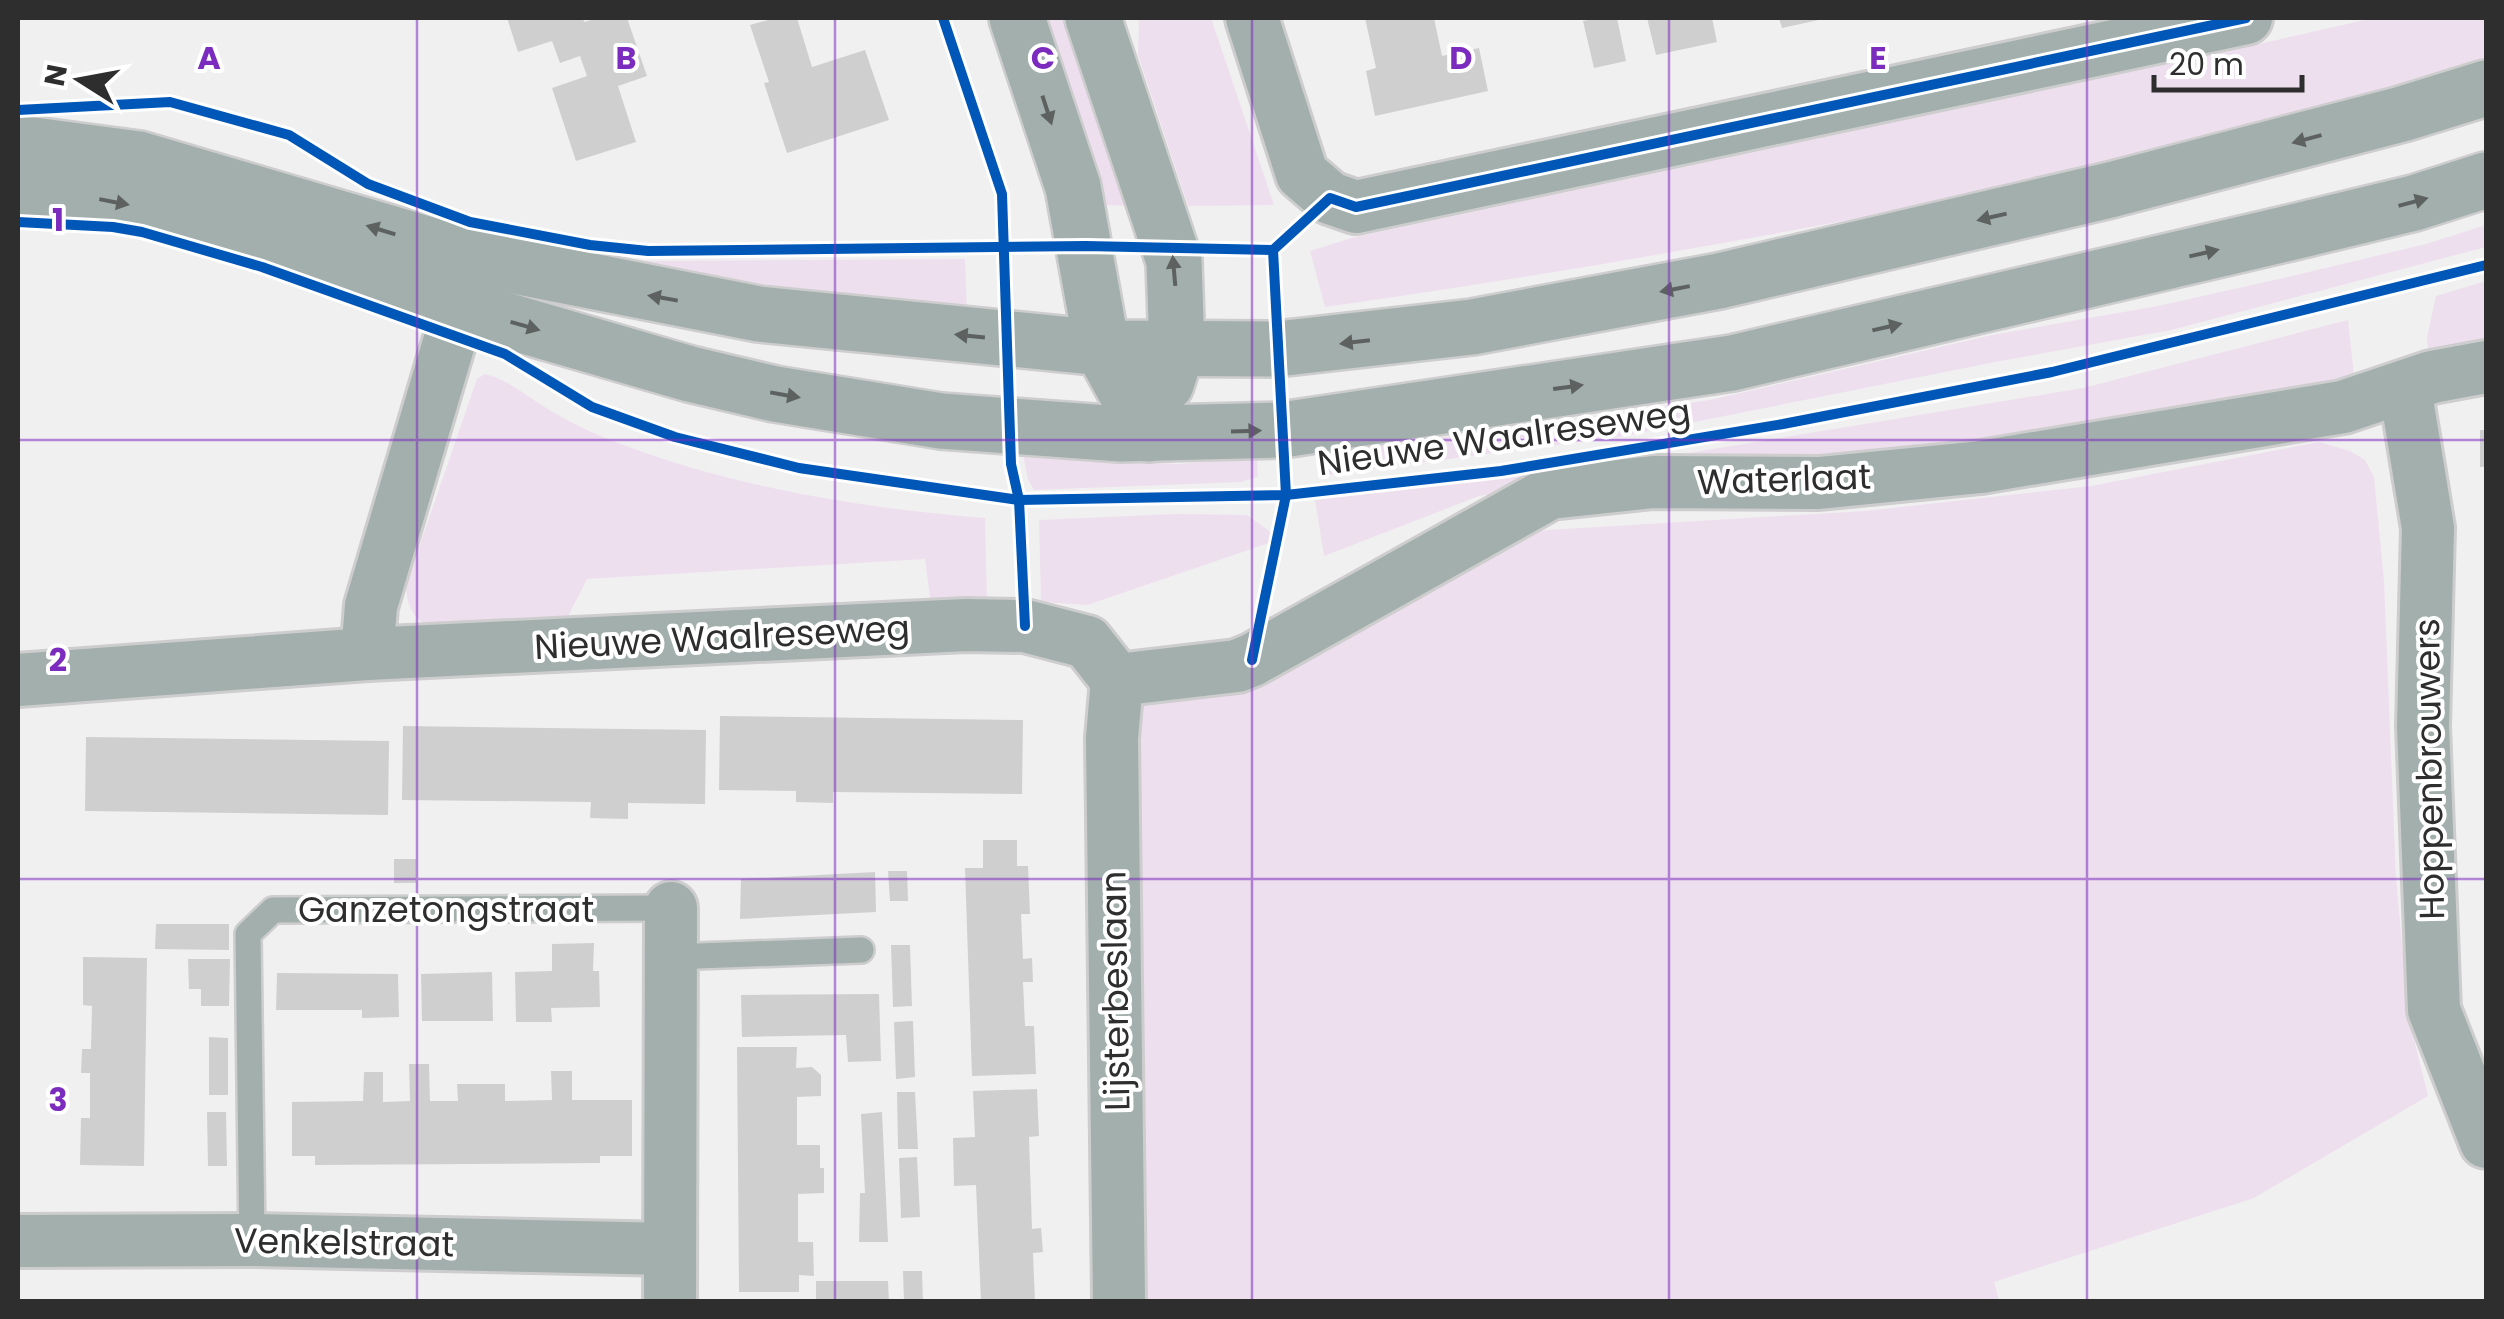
<svg xmlns="http://www.w3.org/2000/svg" width="2504" height="1319" viewBox="0 0 2504 1319" font-family="Poppins,sans-serif">
	<style>
		.green { fill: #eddfed }
		.building { fill: #d0cfd0 }
		.lines { fill: none; stroke-linecap: round; stroke-linejoin: round }
		.service-casing { stroke: #cecdce; stroke-width: 30 }
		.minor-casing { stroke: #cecdce; stroke-width: 58 }
		.tertiary-casing { stroke: #cecdce; stroke-width: 60 }
		.service { stroke: #a2afac; stroke-width: 25 }
		.minor { stroke: #a2afac; stroke-width: 52 }
		.tertiary { stroke: #a2afac; stroke-width: 55 }
		.cycleway-casing { stroke: #fff; stroke-width: 16 }
		.cycleway { stroke: #0057b8; stroke-width: 10 }
		.oneway { fill: #5d6261 }
		.grid { fill: none; stroke: #7b2cbf; stroke-width: 2.5; stroke-opacity: 0.55 }
		.labels { text-anchor: middle; dominant-baseline: central; stroke-width: 8; stroke-linejoin: round; paint-order: stroke }
		.street-label { font-size: 35px; fill: #2f2e2f; stroke: #fff }
		.grid-label { font-size: 32px; text-anchor: middle; font-weight: bold; fill: #7b2cbf; stroke: #fff; stroke-width: 8; stroke-linejoin: round; paint-order: stroke }
	</style>
	<rect width="100%" height="100%" fill="#f1f0f1"/>
	<g class="green">
		<polygon points="1043,18 1073,18 1138,206 1102,205"/>
		<polygon points="1139,18 1211,18 1274,205 1188,206 1138,55"/>
		<path d="M2374,18H2486V57C2320,109 2146,161 1974,195C1759,239 1542,276 1325,307L1310,251L1355,237L2210,55Z"/>
		<polygon points="2486,225 2486,247 2171,330 1995,362 1624,436 1327,475 1323,454 1710,400 1992,335 2158,306 2292,276 2426,244"/>
		<polygon points="477,233 644,261 965,259 967,315 887,315"/>
		<polygon points="2486,281 2486,348 2429,364 2427,337 2436,296"/>
		<polygon points="2348,320 2355,385 2194,425 1575,480 1479,496 1324,556 1315,500 1628,463 2083,388"/>
		<path d="M485,374C511,381 529,398 551,411C570,422 592,433 613,441C731,487 859,508 985,518L987,605L931,604L925,559L587,579L564,624L439,631C416,622 407,611 406,585L477,379Z"/>
		<polygon points="2319,442 2350,451 2365,460 2374,477 2384,581 2396,879 2409,1019 2428,1096 2254,1198 1994,1282 1999,1301 1141,1301 1122,700 1531,531 1865,511 2091,486"/>
		<polygon points="1023,455 1178,464 1257,458 1258,477 1241,482 1034,490 1028,479"/>
		<polygon points="1175,514 1247,515 1272,533 1272,542 1087,605 1041,602 1039,520"/>
	</g>
	<g class="building">
		<polygon points="507,18 583,18 584,22 598,18 627,18 647,76 618,86 636,142 576,161 552,88 587,76 580,56 560,63 552,41 518,52"/>
		<polygon points="775,18 797,18 812,67 865,50 889,120 787,153 764,83 769,82 750,25"/>
		<polygon points="1365,18 1434,18 1442,56 1479,48 1488,91 1375,116 1366,71 1376,68"/>
		<polygon points="1600,18 1617,18 1626,61 1594,68 1583,21"/>
		<polygon points="1647,18 1712,18 1717,42 1656,55"/>
		<polygon points="1779,18 1823,18 1823,19 1782,28"/>
		<rect x="2480" y="430" width="6" height="37"/>
		<polygon points="720,716 1023,720 1022,794 833,792 833,803 796,802 796,791 719,790"/>
		<polygon points="403,726 706,730 705,804 628,803 628,819 590,818 591,802 402,800"/>
		<polygon points="86,737 389,741 388,815 85,811"/>
		<polygon points="983,840 1017,840 1017,866 1028,866 1030,914 1021,914 1023,959 1032,958 1033,982 1023,982 1025,1026 1034,1026 1036,1074 972,1076 965,868 983,868"/>
		<rect x="394" y="859" width="22" height="24"/>
		<polygon points="888,871 907,871 908,901 890,901"/>
		<polygon points="875,872 876,912 740,919 741,879"/>
		<polygon points="156,924 229,924 229,950 155,949"/>
		<polygon points="594,943 593,971 599,971 600,1007 551,1008 552,1022 516,1022 515,972 552,971 552,944"/>
		<polygon points="891,945 910,945 912,1006 893,1007"/>
		<polygon points="83,957 147,958 144,1166 80,1165 81,1118 90,1118 90,1073 81,1073 82,1049 91,1049 92,1006 83,1005"/>
		<polygon points="188,959 230,959 229,1006 201,1006 201,989 189,989"/>
		<polygon points="492,972 493,1021 422,1021 421,974"/>
		<polygon points="277,973 398,974 399,1017 362,1018 362,1010 276,1010"/>
		<polygon points="879,994 881,1061 848,1062 846,1035 742,1037 741,995"/>
		<polygon points="913,1021 915,1077 896,1079 894,1022"/>
		<polygon points="209,1037 228,1038 228,1095 209,1095"/>
		<polygon points="737,1047 797,1047 796,1068 812,1067 821,1075 821,1096 797,1097 797,1145 820,1145 820,1168 824,1168 824,1193 798,1194 798,1242 813,1242 814,1276 799,1275 799,1292 739,1292"/>
		<polygon points="409,1064 429,1064 430,1101 458,1101 457,1084 505,1084 505,1101 552,1100 551,1071 572,1071 572,1100 632,1100 632,1156 600,1156 600,1163 315,1165 315,1156 292,1156 292,1102 363,1101 364,1072 383,1072 383,1102 410,1101"/>
		<polygon points="1037,1089 1039,1136 1029,1137 1032,1229 1041,1228 1043,1252 1033,1253 1035,1302 981,1302 976,1185 954,1186 953,1138 975,1137 973,1091"/>
		<polygon points="897,1092 915,1092 918,1149 898,1149"/>
		<polygon points="207,1112 226,1112 227,1166 208,1166"/>
		<polygon points="882,1112 888,1242 859,1242 860,1193 865,1193 861,1114"/>
		<polygon points="917,1157 920,1217 901,1218 899,1158"/>
		<polygon points="903,1271 922,1271 923,1302 904,1302"/>
		<polygon points="816,1281 888,1281 889,1302 816,1302"/>
	</g>
	<g class="lines">
		<defs>
			<g id="service">
				<polyline points="671,957 861,950"/>
				<polyline points="252,1240 248,934 273,910 671,908"/>
			</g>
			<g id="minor">
				<polyline points="1252,18 1302,174 1330,198 1356,207 2246,18"/>
				<polyline points="2405,388 2428,528 2423,726 2434,1010 2486,1142"/>
				<polyline points="367,654 371,606 472,265"/>
				<polyline points="18,680 367,654 966,625 1025,626 1087,642 1117,680"/>
				<polyline points="1117,680 1237,666 1252,660 1550,493 1653,482 1819,483 1981,467 2343,407 2432,377 2486,367"/>
				<polyline points="1117,680 1112,738 1119,1302"/>
				<polyline points="18,1241 252,1240 670,1249"/>
				<polyline points="670,1302 671,908"/>
			</g>
			<g id="tertiary">
				<polyline points="1017,18 1073,187 1102,348 1149,434"/>
				<polyline points="1093,18 1174,261 1177,350 1166,384"/>
				<polyline points="18,143 139,159 474,258 759,314 1102,348 1277,349 1472,327 1719,281 2110,190 2402,114 2486,88"/>
				<polyline points="18,186 153,210 214,225 460,307 690,374 775,394 941,421 1121,434 1282,430 1732,363 2285,234 2414,203 2486,180"/>
			</g>
		</defs>
		<use href="#service" class="service-casing"/>
		<use href="#minor" class="minor-casing"/>
		<use href="#tertiary" class="tertiary-casing"/>
		<use href="#service" class="service"/>
		<use href="#minor" class="minor"/>
		<use href="#tertiary" class="tertiary"/>
		<defs>
			<g id="cycleway">
				<polyline points="943,18 1002,194 1011,464 1019,500 1025,626"/>
				<polyline points="18,110 170,102 289,135 368,184 470,222 590,245 648,251 1086,246 1273,250 1330,198 1356,207 2246,18"/>
				<polyline points="18,222 113,227 142,232 262,267 505,354 592,407 675,437 799,468 1019,500 1286,495 1501,471 1783,424 2052,372 2486,265"/>
				<polyline points="1252,660 1286,495 1273,250"/>
			</g>
		</defs>
		<use href="#cycleway" class="cycleway-casing"/>
		<use href="#cycleway" class="cycleway"/>
	</g>
	<defs><path id="oneway-solid" d="M-6-.8H1V-3.2L6.5 0L1 3.2V.8H-6Z" transform="scale(2.5)"/></defs>
	<g class="oneway">
		<use href="#oneway-solid" transform="translate(1047 110) rotate(72)"/>
		<use href="#oneway-solid" transform="translate(2307 139) rotate(165)"/>
		<use href="#oneway-solid" transform="translate(114 202) rotate(11)"/>
		<use href="#oneway-solid" transform="translate(2413 202) rotate(-15)"/>
		<use href="#oneway-solid" transform="translate(1992 217) rotate(167)"/>
		<use href="#oneway-solid" transform="translate(381 230) rotate(-163)"/>
		<use href="#oneway-solid" transform="translate(2204 253) rotate(-13)"/>
		<use href="#oneway-solid" transform="translate(1174 271) rotate(-95)"/>
		<use href="#oneway-solid" transform="translate(1675 289) rotate(169)"/>
		<use href="#oneway-solid" transform="translate(663 298) rotate(-170)"/>
		<use href="#oneway-solid" transform="translate(525 326) rotate(16)"/>
		<use href="#oneway-solid" transform="translate(1887 327) rotate(-13)"/>
		<use href="#oneway-solid" transform="translate(970 336) rotate(-174)"/>
		<use href="#oneway-solid" transform="translate(1355 342) rotate(173)"/>
		<use href="#oneway-solid" transform="translate(1568 387) rotate(-8)"/>
		<use href="#oneway-solid" transform="translate(785 395) rotate(10)"/>
		<use href="#oneway-solid" transform="translate(1246 431) rotate(-2)"/>
	</g>
	<path class="grid" d="M417,18V1302M835,18V1302M1252,18V1302M1669,18V1302M2087,18V1302M18,440H2486M18,879H2486"/>
	<g class="labels">
		<g class="street-label">
			<text transform="translate(1504 437) rotate(-8)">Nieuwe Waalreseweg</text>
			<text transform="translate(1784 479) rotate(-2)">Waterlaat</text>
			<text transform="translate(722 637) rotate(-3)">Nieuwe Waalreseweg</text>
			<text transform="translate(2429 769) rotate(-91)">Hoppenbrouwers</text>
			<text x="446" y="909">Ganzetongstraat</text>
			<text transform="translate(1115 991) rotate(-91)">Lijsterbeslaan</text>
			<text transform="translate(344 1242) rotate(1)">Venkelstraat</text>
		</g>
	</g>
	<g class="grid-label">
		<text x="209" y="69">A</text>
		<text x="626" y="69">B</text>
		<text x="1043" y="69">C</text>
		<text x="1461" y="69">D</text>
		<text x="1878" y="69">E</text>
		<text x="58" y="231">1</text>
		<text x="58" y="671">2</text>
		<text x="58" y="1111">3</text>
	</g>
	<rect width="2504" height="1319" fill="none" stroke="#2f2e2f" stroke-width="40"/>
	<g transform="translate(80 80) rotate(281)" stroke="#ffffff" stroke-width="8" paint-order="stroke">
	<path d="M0-8L18 38L0 25L-18 38Z" fill="#2f2e2f"/>
	<text y="-15" font-size="28" font-weight="bold" text-anchor="middle" fill="#2f2e2f">N</text>
	</g>
	<path d="M2154 75v15h148v-15" fill="none" stroke="#2f2e2f" stroke-width="5"/>
	<text x="2169" y="75" font-size="30" fill="#2f2e2f" stroke="#ffffff" stroke-width="8" paint-order="stroke">20 m</text>
</svg>
